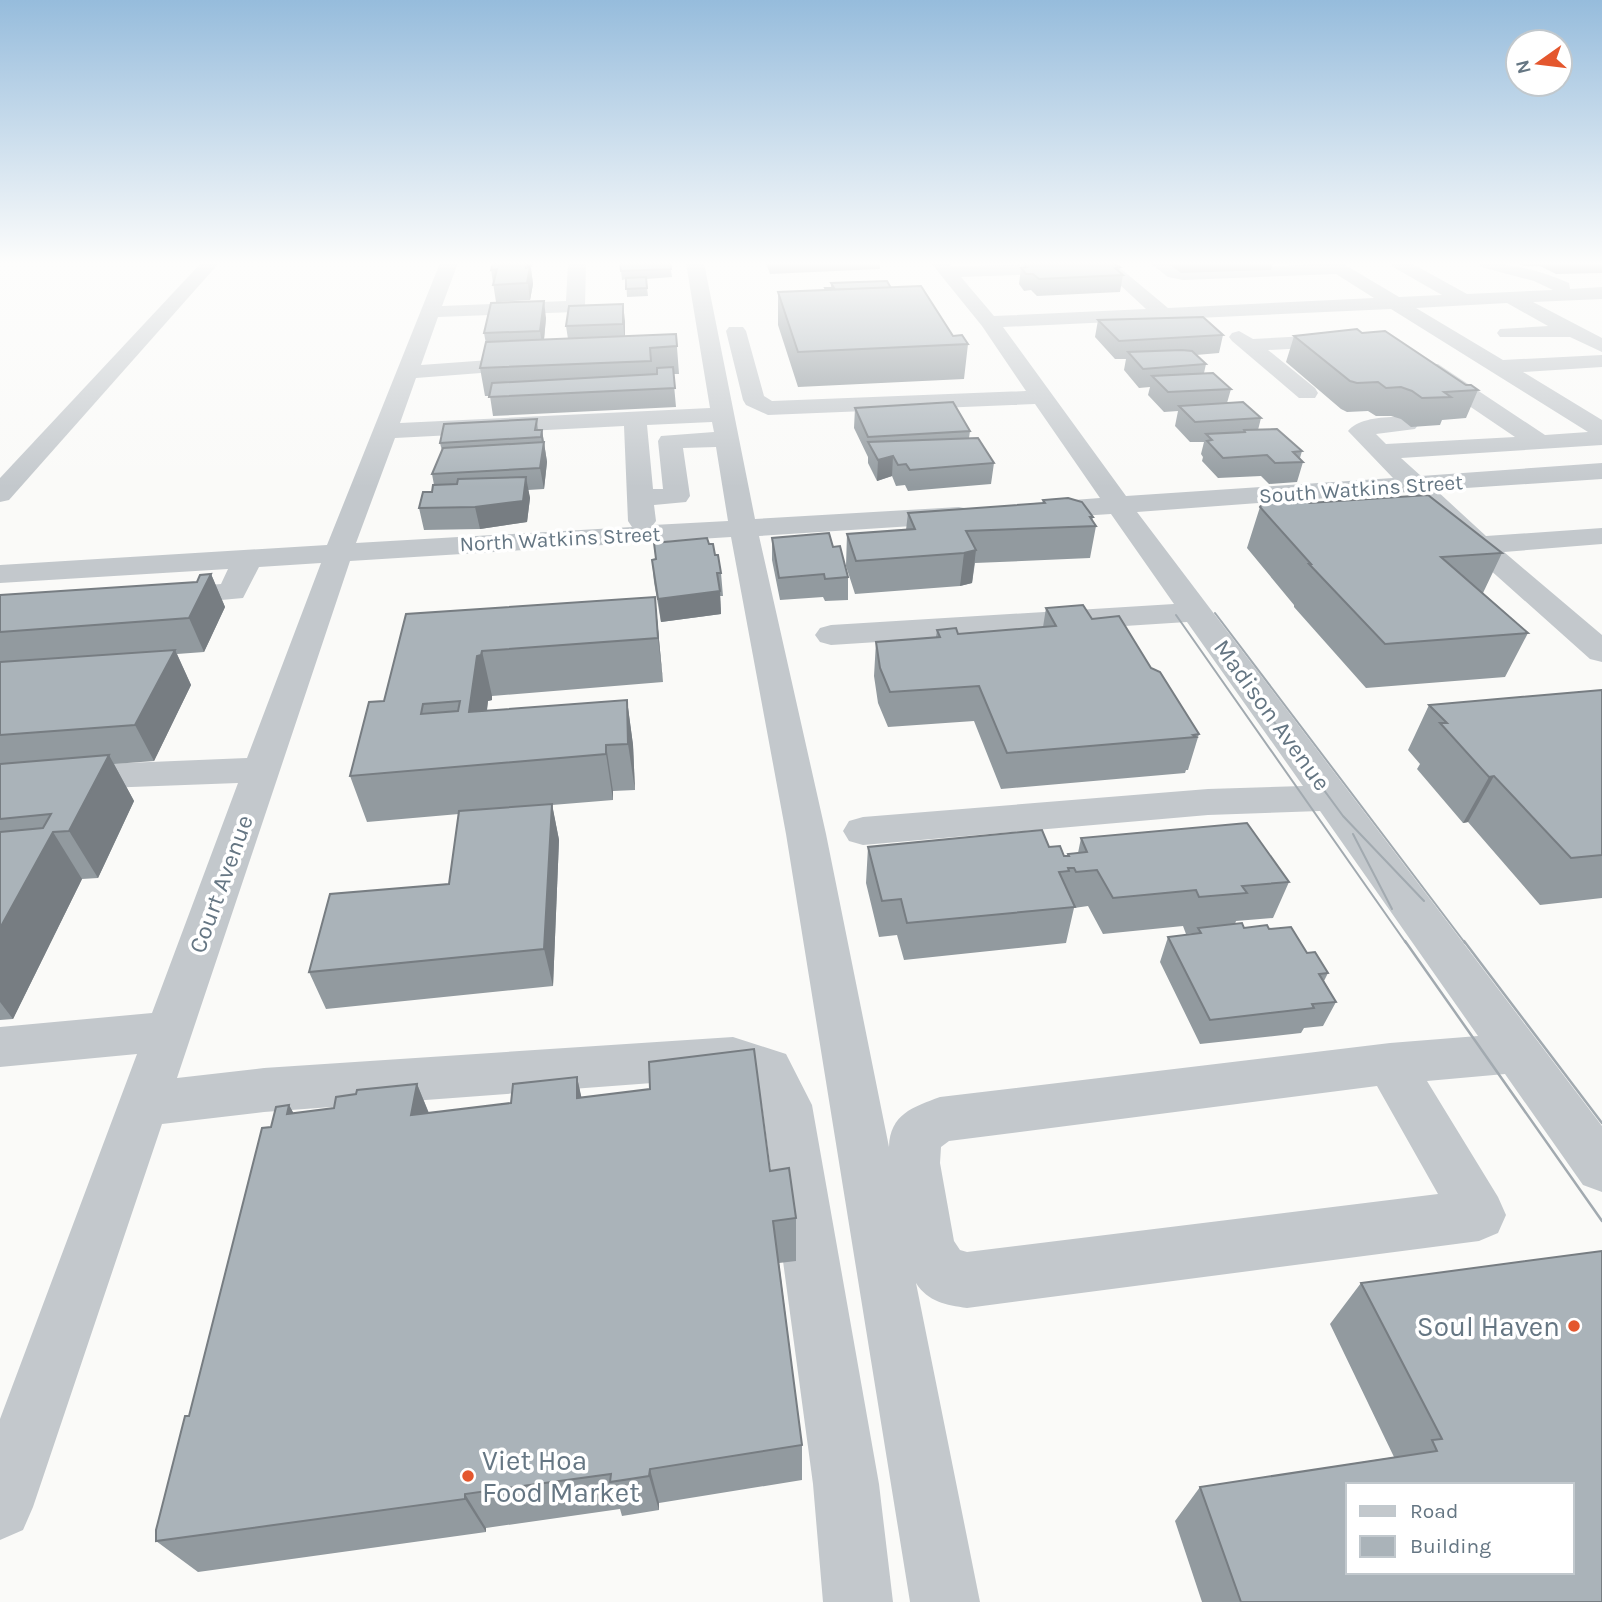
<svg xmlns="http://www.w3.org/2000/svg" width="1602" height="1602" viewBox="0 0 1602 1602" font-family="Karla,sans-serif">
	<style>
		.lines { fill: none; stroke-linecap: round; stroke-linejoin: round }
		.minor { fill: #c3c8cc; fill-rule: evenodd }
		.tram-far1 { stroke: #a2aab0; stroke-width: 2 }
		.tram { stroke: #a2aab0; stroke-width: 2.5 }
		.wall { fill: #929a9f }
		.shaded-wall { fill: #777d82 }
		.building { fill: #aab3b9; stroke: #777d82; stroke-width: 2; fill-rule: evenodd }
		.poi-dot { fill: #e4572e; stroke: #fff; stroke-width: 2.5 }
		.labels { text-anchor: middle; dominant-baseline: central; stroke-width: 7; stroke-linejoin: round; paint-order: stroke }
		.far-street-label { font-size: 21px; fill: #657683; stroke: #fff }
		.street-label { font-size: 24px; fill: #657683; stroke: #fff }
		.near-poi-label { font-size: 28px; fill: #657683; stroke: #fff; text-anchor: end }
	</style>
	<rect width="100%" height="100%" fill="#fafaf8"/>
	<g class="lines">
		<g class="minor">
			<polygon points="201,263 219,263 9,500 0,502 0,478"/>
			<path d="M440,263H458L442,306L566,301L568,263H586L585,306L575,312L438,317L421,365L531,357L539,358L542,363L539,368L531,369L416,378L400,423L710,408L686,263H704L755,519L959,507L969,509L973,515L969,521L959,523L759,536L826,834L889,1147C890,1114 913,1107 940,1097L1390,1043L1478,1036L1320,811L1208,815L863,845L849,841L843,831L849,821L863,817L1208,789L1303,786L1187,622L831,645L820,642L815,635L820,628L831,625L1174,604L1111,514L1033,519L1023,517L1019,511L1023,505L1033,503L1100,498L1035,404L768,415L746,405L743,400L726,331L729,327H743L746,331L764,396L772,401L1026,391L982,326L931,263H949L952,266L1114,263L1168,308L1374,298L1336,274L1183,280L1168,277L1150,263H1170L1183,270L1342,263L1399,297L1442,295L1393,267L1390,263H1411L1467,294L1553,290L1534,281L1481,267L1478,263C1511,263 1539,270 1569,283L1570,289L1602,287V299L1533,302L1602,338V352L1570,337H1500L1497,333L1500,329L1548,326L1507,303L1416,308L1503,360L1602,355V367L1523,372L1602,420V445L1401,458L1421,476L1602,463V479L1436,490L1486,536L1602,528V544L1504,552L1602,635V662L1590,659L1469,551L1408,492L1137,512L1602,1126V1192L1583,1185L1505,1074L1427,1081L1498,1197L1506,1215L1498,1233L1479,1241L967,1308C946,1305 928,1302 916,1283L980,1602H910L786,834L731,537L350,561L177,1078L264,1068L733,1037L786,1054L812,1105L879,1484L893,1602H823L813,1484L762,1105L752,1084L733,1077L264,1112L162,1124L33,1507L23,1530L0,1540V1419L137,1054L0,1067V1027L152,1013L238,783L78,789L0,796V772L78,765L247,758L321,563L259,567L243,598L166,605L155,602L151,596L155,590L221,584L228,569L0,583V565L327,545ZM1106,272L1146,309L994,316L961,277ZM1391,309L1588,432L1545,435L1438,364H1422L1419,369L1422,374L1515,437L1386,444L1376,434L1415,429L1419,424L1415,419C1398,415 1359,416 1348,431L1393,478L1126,496L1003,327ZM712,422L714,432L661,436L658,441L663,489H653L647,425ZM624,426L628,521L632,527L356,543L395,438ZM716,447L728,521L653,525L656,521L654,505L686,502L690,496L683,448ZM1377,1086L1438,1194L967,1252L960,1250L954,1241L940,1163L941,1147L949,1141Z"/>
			<polygon points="1239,331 1253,339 1344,334 1351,336 1354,340 1351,344 1344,346 1268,350 1315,388 1318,393 1315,398 1299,398 1232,341 1229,337 1232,333"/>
		</g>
		<g class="tram-far1">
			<polyline points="1215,613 1465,943"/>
			<polyline points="1176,615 1406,943"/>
			<polyline points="1241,677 1343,816 1424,901"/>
			<polyline points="1353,834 1392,909"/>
		</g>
		<g class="tram">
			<polyline points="1405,941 1602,1221"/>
			<polyline points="1464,941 1602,1123"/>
		</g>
	</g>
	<g class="wall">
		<polygon points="493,263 533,263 532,267 531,267 533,284 530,300 496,302 491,270"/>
		<polygon points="620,263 670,263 672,277 646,279 648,296 627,297 626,279 622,280"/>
		<polygon points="766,263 880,263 880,269 770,274"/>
		<polygon points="1024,263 1120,267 1119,272 1123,275 1120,292 1037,296 1031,290 1024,291 1019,284 1021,268 1024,268"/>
		<polygon points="1168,263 1273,263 1271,270 1181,273"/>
		<polygon points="1517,263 1602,263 1602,273 1556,274 1540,266 1524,266"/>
		<polygon points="831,283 891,288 953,336 968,344 964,379 798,387 778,325 778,292 825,290 825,288 831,288"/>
		<polygon points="546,318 544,340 568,339 566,326 625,321 625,337 676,334 679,374 673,374 676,407 493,416 490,396 485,396 480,368 486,344 484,333"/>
		<polygon points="1098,320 1223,335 1219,353 1196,355 1206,364 1204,373 1231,389 1227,403 1261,418 1258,430 1302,451 1300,458 1303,462 1297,482 1269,484 1261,476 1218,478 1202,461 1203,457 1201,454 1204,442 1190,442 1175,426 1178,411 1164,412 1148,395 1150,387 1139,388 1124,370 1126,359 1115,359 1095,337"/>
		<polygon points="1294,336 1466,385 1478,390 1466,418 1442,420 1440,425 1411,427 1401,419 1391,416 1376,416 1368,411 1347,412 1341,409 1286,362"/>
		<polygon points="855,408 970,431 969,438 994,463 991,484 908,491 905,485 896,486 892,476 877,481 868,463 868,457 854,428"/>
		<polygon points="537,419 538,430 542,430 547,462 544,489 528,490 530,498 527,522 480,529 424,530 419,508 432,492 434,485 432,474 442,451 440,443"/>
		<polygon points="1043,500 1093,517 1092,521 1096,526 1090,558 975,563 972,583 960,586 855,594 846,566 847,534 906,530 908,513 1042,504"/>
		<polygon points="1309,503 1502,553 1483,593 1528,633 1505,677 1366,688 1294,607 1294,605 1247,548 1260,507"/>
		<polygon points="772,538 833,547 848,577 848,600 825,601 823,597 780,600 772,560"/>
		<polygon points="709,544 715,555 721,573 723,596 720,596 721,614 661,622 654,582 652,560"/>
		<polygon points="211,574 225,607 204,652 177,654 191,685 154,761 114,764 134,801 98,878 82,879 13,1019 0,1020 0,595 197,582"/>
		<polygon points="655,597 663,682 492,696 492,700 488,701 487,711 627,700 633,745 635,790 613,791 613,800 552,805 559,840 553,986 326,1009 309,972 449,884 459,814 367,822 350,776 384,701 406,614"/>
		<polygon points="1046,608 1092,619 1151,668 1199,734 1188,770 1186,770 1185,773 1001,789 974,721 888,727 878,703 874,676 876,642 936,637 937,630 958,634 1043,627"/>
		<polygon points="1602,690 1602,898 1540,905 1468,822 1463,823 1417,769 1420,764 1408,750 1429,705"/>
		<polygon points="1081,838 1289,882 1273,918 1236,921 1235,924 1244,928 1269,929 1307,953 1328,973 1324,981 1336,1002 1323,1026 1304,1028 1301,1033 1200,1044 1160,962 1168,937 1197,933 1186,934 1183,926 1103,934 1088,906 1074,908 1066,943 904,960 897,935 879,937 866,883 868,847 1049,847 1064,856 1067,856 1068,854 1078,853"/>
		<polygon points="577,1077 581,1097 770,1171 796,1218 796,1261 779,1263 802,1445 802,1480 659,1503 659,1510 622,1516 620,1509 486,1528 486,1532 198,1572 156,1541 189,1416 271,1127 289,1105 293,1113 334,1108 356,1094 417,1084 429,1113 511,1103"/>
		<polygon points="1361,1283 1602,1602 1202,1602 1175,1521 1200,1487 1394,1457 1330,1324"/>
	</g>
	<g class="shaded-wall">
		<polygon points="527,263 530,263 533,284 530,300 526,268"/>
		<polygon points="544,301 546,318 543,349 540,331"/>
		<polygon points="623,304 625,321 625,342 623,324"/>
		<polygon points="542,430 547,462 544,489 540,468 543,448 541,437"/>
		<polygon points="893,456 892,476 877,481 878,460"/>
		<polygon points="526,477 530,498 527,522 480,529 475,507"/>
		<polygon points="976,550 972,583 960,586 964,553"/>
		<polygon points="211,574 225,607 204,652 189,618"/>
		<polygon points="720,591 721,614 661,622 658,599"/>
		<polygon points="655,597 659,640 663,682 658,638"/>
		<polygon points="175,650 191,685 154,761 135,725"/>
		<polygon points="482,651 492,696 492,700 488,701 480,758 469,712 477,656"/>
		<polygon points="627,700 633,745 635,790 628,744"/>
		<polygon points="606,745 613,791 613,800 606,754"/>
		<polygon points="109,755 134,801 98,878 69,831"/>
		<polygon points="1494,776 1468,822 1463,823 1489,777"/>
		<polygon points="552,804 559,840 553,986 544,949"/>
		<polygon points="53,832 82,879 13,1019 0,1002 0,928"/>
		<polygon points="577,1077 587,1123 577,1098"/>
		<polygon points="417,1084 435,1129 411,1115"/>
		<polygon points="289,1105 315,1151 287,1114"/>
		<polygon points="650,1469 659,1503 659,1510 649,1476"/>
		<polygon points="465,1494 486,1528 486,1532 465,1499"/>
	</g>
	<g class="building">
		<polygon points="493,263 527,263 526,268 530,267 527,283 493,285 497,269 491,270"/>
		<polygon points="620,263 670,263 671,269 621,271"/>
		<polygon points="1024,263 1112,263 1120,267 1115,268 1123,275 1039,279 1033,274 1026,274 1021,268 1027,267"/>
		<polygon points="646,277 647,288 626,289 626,278"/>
		<polygon points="887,281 891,288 826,290 825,288 834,288 831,283"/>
		<polygon points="921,286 953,336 962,335 968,344 798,352 778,292"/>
		<polygon points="544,301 540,331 484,333 491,303"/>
		<polygon points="623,304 623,324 566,326 569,306"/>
		<polygon points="1203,317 1223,335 1119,341 1098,320"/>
		<polygon points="1357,329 1362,333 1385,331 1466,385 1471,385 1478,390 1444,392 1451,397 1422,398 1412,391 1401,387 1386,388 1378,382 1357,383 1350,381 1294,336"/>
		<polygon points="676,334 677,346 650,348 651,361 480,368 486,342"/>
		<polygon points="1182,350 1192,351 1206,364 1143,369 1128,352"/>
		<polygon points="673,367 675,388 489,397 492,383 657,374 657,368"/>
		<polygon points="1213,373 1231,389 1168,392 1152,376"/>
		<polygon points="953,402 970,431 868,437 855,408"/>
		<polygon points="1243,402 1261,418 1195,422 1179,406"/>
		<polygon points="537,419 535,430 542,430 541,437 440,443 444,424"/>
		<polygon points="1277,429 1302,451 1293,452 1303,462 1275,463 1267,455 1223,458 1207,441 1212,440 1206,434 1245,432 1244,430"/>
		<polygon points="978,438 994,463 910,470 906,464 898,465 893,456 878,460 868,442"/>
		<polygon points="544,442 540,468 432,474 443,448"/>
		<polygon points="526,477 523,501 475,507 419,508 423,492 432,492 433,485 457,484 458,479"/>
		<polygon points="1428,495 1502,553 1441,557 1528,633 1385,644 1309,564 1311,564 1260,507 1263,503 1276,501 1305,499 1309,503"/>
		<polygon points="1068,498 1082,502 1093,517 1090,517 1096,526 966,531 976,550 964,553 856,561 847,534 915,529 908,513 1045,503 1043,500"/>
		<polygon points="829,533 833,547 840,546 848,577 825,579 824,574 779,578 772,538"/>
		<polygon points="707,538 709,544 713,544 715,555 718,555 721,573 717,573 720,591 658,599 652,560 656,559 654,543"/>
		<polygon points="211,574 189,618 0,632 0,595 197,582 200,575"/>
		<path d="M655,597L658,638L482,651L481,655L477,656L469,712L627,700L628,744L606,745V754L350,776L369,702L384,701L406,614ZM460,701L458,711L421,714L423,704Z"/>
		<polygon points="1083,605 1092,619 1119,616 1151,668 1160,672 1199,734 1193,735 1196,737 1007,753 979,686 890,692 880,668 876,642 940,637 937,630 956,628 958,634 1056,626 1046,608"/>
		<polygon points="175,650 135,725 0,735 0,662"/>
		<polygon points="1602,690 1602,855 1571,858 1494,776 1489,777 1440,723 1447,723 1429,705"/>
		<polygon points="109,755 69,831 53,832 0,928 0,832 43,828 51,814 0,819 0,764"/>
		<polygon points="552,804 544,949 309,972 330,894 449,884 459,811"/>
		<polygon points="1247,823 1289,882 1242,886 1247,893 1199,897 1196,890 1113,898 1097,870 1076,872 1074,868 1068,868 1069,871 1059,872 1075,907 907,923 901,899 882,901 868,847 1042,830 1049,847 1060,846 1064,856 1069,856 1068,854 1087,852 1081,838"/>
		<polygon points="1242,923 1244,928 1267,925 1269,929 1291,927 1307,953 1315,952 1328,973 1319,974 1336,1002 1312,1004 1314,1008 1210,1020 1168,937 1201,933 1198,928"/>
		<polygon points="754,1049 770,1171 789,1168 796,1218 773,1221 802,1445 650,1469 649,1476 610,1482 611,1474 465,1494 465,1499 156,1541 156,1530 185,1416 189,1416 262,1128 271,1127 276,1107 289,1105 287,1114 334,1108 336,1097 356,1094 357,1090 417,1084 411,1115 511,1103 513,1084 577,1077 577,1098 650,1089 649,1062"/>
		<path d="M1602,1251V1602H1241L1200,1487L1437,1451L1432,1440L1442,1439L1361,1283ZM1348,1485H1572V1572H1348Z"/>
	</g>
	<linearGradient id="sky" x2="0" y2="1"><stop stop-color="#96bcdc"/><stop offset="0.54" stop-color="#fdfdfc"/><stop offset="1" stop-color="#fdfdfc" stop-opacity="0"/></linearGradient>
	<rect width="1602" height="487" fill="url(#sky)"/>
	<g class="poi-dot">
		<circle cx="1574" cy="1326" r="7"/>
		<circle cx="468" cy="1476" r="7"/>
	</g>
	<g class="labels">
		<g class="far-street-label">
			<text transform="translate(1361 489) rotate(-4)">South Watkins Street</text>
			<text transform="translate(560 539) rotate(-3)">North Watkins Street</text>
		</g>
		<g class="street-label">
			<text transform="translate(1272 715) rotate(54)">Madison Avenue</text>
			<text transform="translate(221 884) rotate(-70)">Court Avenue</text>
		</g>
		<g class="near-poi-label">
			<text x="1560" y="1326">Soul Haven</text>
			<text x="482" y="1460" text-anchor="start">Viet Hoa<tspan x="482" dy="32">Food Market</tspan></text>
		</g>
	</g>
	<rect x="1346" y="1483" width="228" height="91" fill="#ffffff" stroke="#c1c8cd" stroke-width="2"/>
	<rect x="1360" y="1506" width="35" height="10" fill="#c3c8cc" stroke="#c1c8cd" stroke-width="2"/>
	<text x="1410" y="1518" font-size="21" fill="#657683">Road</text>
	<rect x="1360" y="1536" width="35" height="21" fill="#aab3b9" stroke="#c1c8cd" stroke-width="2"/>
	<text x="1410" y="1553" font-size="21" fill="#657683">Building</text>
	<g transform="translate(1539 63) rotate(256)"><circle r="33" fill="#ffffff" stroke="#c1c8cd" stroke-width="2"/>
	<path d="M0-5L12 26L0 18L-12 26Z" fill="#e4572e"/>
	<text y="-10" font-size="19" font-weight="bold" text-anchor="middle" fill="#657683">N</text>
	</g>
</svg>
